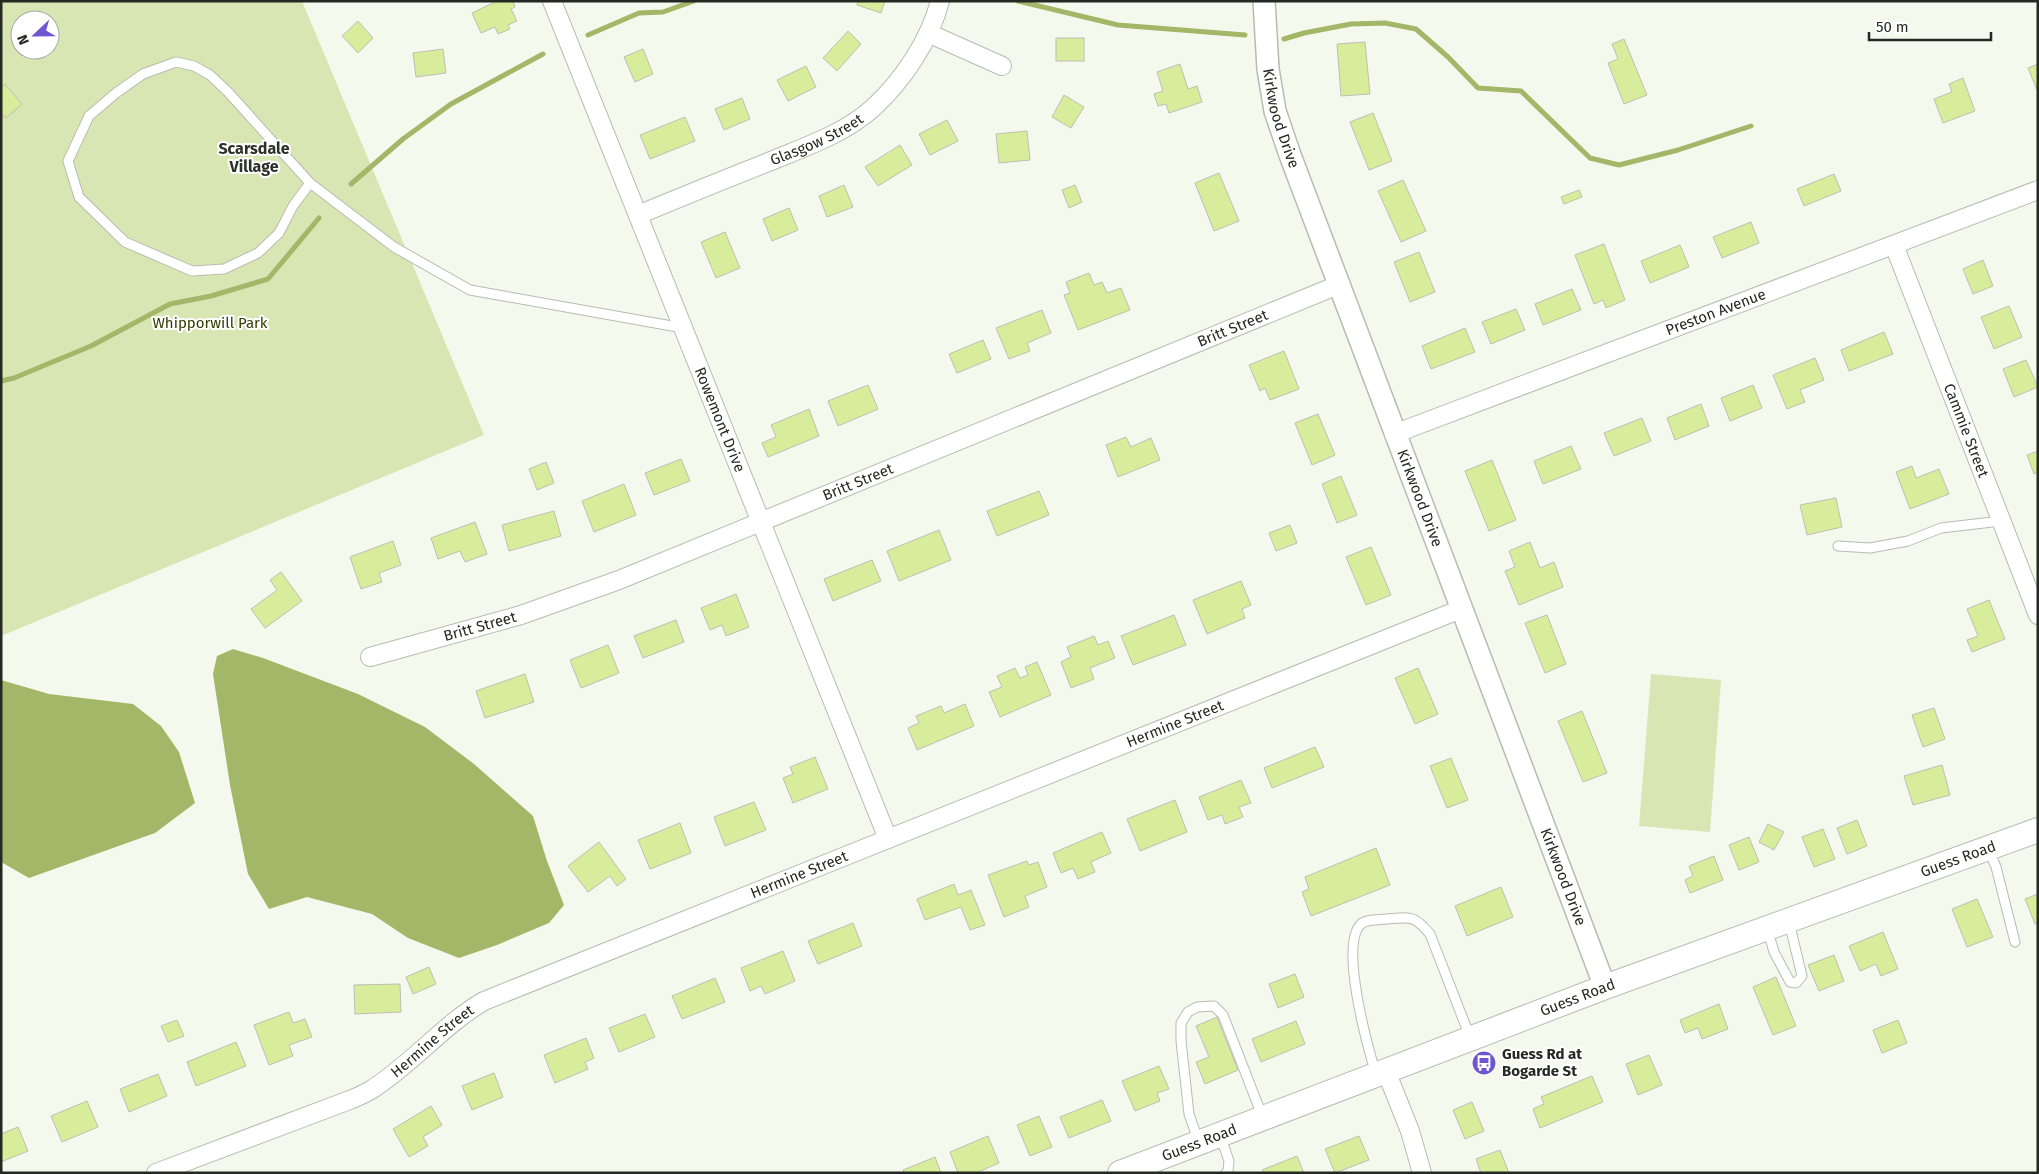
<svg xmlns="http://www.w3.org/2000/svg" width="2039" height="1174" viewBox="0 0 2039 1174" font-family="'Fira Sans',sans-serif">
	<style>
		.green { fill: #d8e6b4; fill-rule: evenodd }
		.water { fill: #a3b768 }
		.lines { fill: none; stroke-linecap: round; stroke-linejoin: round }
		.stream { stroke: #a3b768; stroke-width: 5 }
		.building { fill: #d7ed9c; stroke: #bcc0b3 }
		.service-casing { stroke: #b8bcb0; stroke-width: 11 }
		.minor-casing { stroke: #b8bcb0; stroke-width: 20 }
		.tertiary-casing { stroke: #b8bcb0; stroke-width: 24 }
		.secondary-casing { stroke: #b8bcb0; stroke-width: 26 }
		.service { stroke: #fff; stroke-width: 9 }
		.minor { stroke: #fff; stroke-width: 18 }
		.tertiary { stroke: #fff; stroke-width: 21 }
		.secondary { stroke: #fff; stroke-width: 24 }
		.labels { text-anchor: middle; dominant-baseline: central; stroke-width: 4; stroke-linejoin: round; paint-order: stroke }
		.street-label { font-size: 15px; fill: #262823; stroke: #fff }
		.park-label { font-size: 15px; fill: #323d00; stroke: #fff }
		.poi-label { font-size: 15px; font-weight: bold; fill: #262823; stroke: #fff; text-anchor: start }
		.neighbourhood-label { font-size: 16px; font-weight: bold; fill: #2e3127; stroke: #fff }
	</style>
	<rect width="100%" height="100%" fill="#f5f8ec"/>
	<g class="green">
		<path d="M1,1H302L484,435L1,636ZM20,20H50V50H20Z"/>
		<polygon points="1651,674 1721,680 1710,832 1639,826"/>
	</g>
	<g class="water">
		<polygon points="233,649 263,658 358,694 425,727 474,764 533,816 547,861 564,905 549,923 497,945 459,958 408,938 372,914 307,897 269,909 248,874 230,785 213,674 217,656"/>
		<polygon points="1,680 49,694 133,704 161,726 179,752 195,803 155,833 29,878 1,862"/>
	</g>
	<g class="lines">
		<g class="stream">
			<polyline points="1018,1 1118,25 1245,35"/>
			<polyline points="588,35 639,13 663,12 694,1"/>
			<polyline points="1284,39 1304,33 1351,24 1385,23 1416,29 1448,57 1478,88 1521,91 1590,158 1619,165 1678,150 1751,126"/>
			<polyline points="351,184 403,139 451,104 543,54"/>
			<polyline points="1,381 14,378 91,346 170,304 211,296 268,279 319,218"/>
		</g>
	</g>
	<g class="building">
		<polygon points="497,1 513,1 515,7 511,9 517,21 508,25 510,29 498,34 495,27 481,33 472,13"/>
		<polygon points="858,1 885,1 881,13 857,5"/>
		<polygon points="358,21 373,38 358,53 342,36"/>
		<polygon points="848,31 861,44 837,71 823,58"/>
		<rect x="1056" y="38" width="28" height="23"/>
		<polygon points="1624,39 1647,95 1624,104 1608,63 1618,59 1612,44"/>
		<polygon points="1365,42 1370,94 1341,96 1337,44"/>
		<polygon points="443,49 446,73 416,77 413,53"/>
		<polygon points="643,49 653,74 635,82 624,57"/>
		<polygon points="1180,64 1188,89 1197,86 1202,102 1169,113 1166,104 1158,106 1154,94 1163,91 1157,72"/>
		<polygon points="2038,64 2038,90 2037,90 2028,68"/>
		<polygon points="806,66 816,87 788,101 777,80"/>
		<polygon points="1963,78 1975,111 1943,123 1934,99 1952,92 1949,84"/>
		<polygon points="5,84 22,104 6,118 1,113 1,88"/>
		<polygon points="1064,95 1084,107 1071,128 1052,117"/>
		<polygon points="742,98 750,119 724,130 715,109"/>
		<polygon points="1373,113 1392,161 1369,170 1350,122"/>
		<polygon points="685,117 695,141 650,159 640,135"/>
		<polygon points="947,120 958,141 930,155 919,134"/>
		<polygon points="1027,131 1030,160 999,163 996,134"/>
		<polygon points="900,145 912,165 878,186 865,167"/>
		<polygon points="1219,173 1239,221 1214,231 1195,183"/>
		<polygon points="1834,174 1841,191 1804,206 1797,189"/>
		<polygon points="1403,180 1426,231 1401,242 1378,191"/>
		<polygon points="844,185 853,207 827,217 819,196"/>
		<polygon points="1075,185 1082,202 1069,208 1062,190"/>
		<polygon points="1579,190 1582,197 1564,204 1561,197"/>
		<polygon points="789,208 798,230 772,241 763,219"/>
		<polygon points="1751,222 1759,243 1722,258 1713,237"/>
		<polygon points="725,232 740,268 716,278 701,242"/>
		<polygon points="1604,244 1625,300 1606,308 1603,300 1594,304 1575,255"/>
		<polygon points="1680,245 1689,267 1650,283 1641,261"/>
		<polygon points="1419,252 1435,292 1410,302 1394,262"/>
		<polygon points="1983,260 1993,286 1973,294 1963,269"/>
		<polygon points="1089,273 1094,285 1102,282 1107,293 1121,288 1130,310 1078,330 1064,295 1070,293 1066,282"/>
		<polygon points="1572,289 1581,310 1543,325 1535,304"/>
		<polygon points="2009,306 2022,337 1994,349 1981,317"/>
		<polygon points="1516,309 1525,330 1491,344 1482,322"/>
		<polygon points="1042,310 1051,333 1027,343 1030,351 1009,359 996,328"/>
		<polygon points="1465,328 1475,352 1431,369 1422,346"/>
		<polygon points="1884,332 1893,354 1849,371 1841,350"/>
		<polygon points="983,340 991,359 957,373 949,354"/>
		<polygon points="1284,351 1299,389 1270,400 1265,388 1260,391 1249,365"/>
		<polygon points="1815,358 1824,380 1800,390 1805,402 1787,409 1773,375"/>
		<polygon points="2026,360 2038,387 2014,397 2003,369"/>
		<polygon points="868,385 878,409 838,426 828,401"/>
		<polygon points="1753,385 1762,408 1730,421 1721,398"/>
		<polygon points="1701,404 1709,426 1675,440 1667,418"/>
		<polygon points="809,409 819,436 768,457 762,443 776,437 771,425"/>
		<polygon points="1318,414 1335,455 1312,465 1295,423"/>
		<polygon points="1642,418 1651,441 1614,456 1604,433"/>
		<polygon points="1126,437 1131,447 1151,438 1160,460 1118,477 1106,445"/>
		<polygon points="1571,446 1581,469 1543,484 1534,461"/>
		<polygon points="2038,451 2038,472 2034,474 2027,455"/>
		<polygon points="681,459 690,481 654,495 645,473"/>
		<polygon points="1492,460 1516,520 1489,531 1465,471"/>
		<polygon points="546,462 554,483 537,490 529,469"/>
		<polygon points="1912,466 1916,478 1939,469 1949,494 1910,509 1896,472"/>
		<polygon points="1341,476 1357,515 1337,523 1322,484"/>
		<polygon points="624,484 636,515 594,532 582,501"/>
		<polygon points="1039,491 1049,515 997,536 987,511"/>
		<polygon points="1836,498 1842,527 1807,535 1800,505"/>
		<polygon points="554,511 561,536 509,551 502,525"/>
		<polygon points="475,522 487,554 465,562 460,551 438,559 431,538"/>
		<polygon points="1290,525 1297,543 1276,551 1269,533"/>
		<polygon points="939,530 951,560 899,581 887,551"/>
		<polygon points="393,541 401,565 379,573 382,582 361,589 350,557"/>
		<polygon points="1530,542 1540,568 1554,562 1563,587 1519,605 1505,571 1515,567 1509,551"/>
		<polygon points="1371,547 1391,595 1366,605 1346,557"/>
		<polygon points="872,560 881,581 833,601 824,579"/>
		<polygon points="281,572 302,601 265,628 251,609 277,590 270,580"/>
		<polygon points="1241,581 1251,605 1242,609 1245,618 1207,634 1193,600"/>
		<polygon points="736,594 749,627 726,636 722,625 710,630 701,608"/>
		<polygon points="1989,600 2005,639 1972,652 1967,640 1978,636 1967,609"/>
		<polygon points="1174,615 1186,645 1133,665 1121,636"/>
		<polygon points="1547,615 1566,664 1545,673 1525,623"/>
		<polygon points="676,620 684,642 643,658 634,636"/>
		<polygon points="1094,636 1098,645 1108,641 1115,658 1090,668 1094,679 1071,688 1061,662 1071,657 1067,647"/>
		<polygon points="608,645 619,673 581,688 570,660"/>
		<polygon points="1037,662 1051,695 1000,717 989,692 1002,687 997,676 1015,668 1020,678 1028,675 1025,667"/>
		<polygon points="1418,668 1438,714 1415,724 1395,678"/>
		<polygon points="525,674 534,702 485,718 476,691"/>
		<polygon points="965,704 974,726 917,750 908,728 919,723 916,716 941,706 944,713"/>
		<polygon points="1934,708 1945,739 1923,747 1912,715"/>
		<polygon points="1582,711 1607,773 1583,782 1558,721"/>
		<polygon points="1315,747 1324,767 1272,788 1264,768"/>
		<polygon points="815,757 828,789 793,803 783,778 793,774 790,767"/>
		<polygon points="1451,758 1468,800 1447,808 1430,766"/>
		<polygon points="1942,765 1950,795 1913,805 1904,776"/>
		<polygon points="1241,780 1251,803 1239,807 1243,817 1225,824 1222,815 1208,820 1199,797"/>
		<polygon points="1175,800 1187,832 1140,851 1127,819"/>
		<polygon points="754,802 766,830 725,846 714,817"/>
		<polygon points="1857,820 1867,846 1847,854 1837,828"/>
		<polygon points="680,823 691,853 650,869 638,840"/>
		<polygon points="1768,824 1784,832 1774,850 1759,842"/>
		<polygon points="1823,829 1835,859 1814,867 1802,837"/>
		<polygon points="1102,832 1111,853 1091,862 1095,872 1078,879 1073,868 1061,873 1053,853"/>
		<polygon points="1749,837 1759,862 1739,870 1729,845"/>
		<polygon points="599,842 626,879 617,886 610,876 588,892 568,866"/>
		<polygon points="1376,848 1390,885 1311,916 1302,892 1309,889 1305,877"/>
		<polygon points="1714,856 1723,880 1690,893 1685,880 1693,876 1689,866"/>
		<polygon points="1027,861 1029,865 1038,862 1047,887 1025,896 1029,907 1004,917 988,875"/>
		<polygon points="954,884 958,895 971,890 985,925 970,930 961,907 925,920 917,899"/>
		<polygon points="1501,887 1513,917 1467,936 1455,906"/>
		<polygon points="2038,894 2038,923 2035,924 2025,899"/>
		<polygon points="1977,899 1993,937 1967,947 1952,909"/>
		<polygon points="853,923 862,946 818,964 808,941"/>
		<polygon points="1883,932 1898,969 1881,976 1876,964 1860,971 1849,946"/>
		<polygon points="783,951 795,981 765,994 761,986 750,991 741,968"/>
		<polygon points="1834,955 1844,981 1819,991 1808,965"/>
		<polygon points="429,967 436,984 413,994 406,977"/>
		<polygon points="1295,974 1304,997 1278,1008 1269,984"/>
		<polygon points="1776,977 1796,1026 1773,1035 1753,987"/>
		<polygon points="715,978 725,1002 682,1019 672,996"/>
		<polygon points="400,984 401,1012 355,1014 354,985"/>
		<polygon points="1719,1004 1728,1029 1702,1039 1698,1028 1685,1033 1680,1020"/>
		<polygon points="289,1012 293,1023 305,1019 312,1037 289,1045 293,1056 269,1065 254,1025"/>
		<polygon points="645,1014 655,1037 619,1052 609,1028"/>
		<polygon points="1217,1017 1238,1070 1205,1084 1196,1062 1209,1057 1196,1026"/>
		<polygon points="177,1020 184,1036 168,1042 161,1026"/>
		<polygon points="1898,1020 1907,1043 1882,1053 1873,1030"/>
		<polygon points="1296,1021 1305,1044 1261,1062 1252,1039"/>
		<polygon points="586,1038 594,1058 585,1062 588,1069 555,1083 544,1055"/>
		<polygon points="236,1042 246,1066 196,1086 187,1062"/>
		<polygon points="1649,1055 1662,1085 1638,1095 1626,1064"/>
		<polygon points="1159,1066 1169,1089 1157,1093 1160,1101 1135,1111 1122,1081"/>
		<polygon points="494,1073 503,1097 472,1110 462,1086"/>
		<polygon points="158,1074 167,1096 129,1112 120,1089"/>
		<polygon points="1592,1076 1603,1102 1540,1128 1533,1109 1544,1104 1541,1097"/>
		<polygon points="1102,1100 1111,1121 1069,1138 1060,1117"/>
		<polygon points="87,1101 98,1127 62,1142 51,1116"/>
		<polygon points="1472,1102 1484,1131 1465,1139 1453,1110"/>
		<polygon points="431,1106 442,1125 423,1137 428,1146 409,1157 393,1129"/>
		<polygon points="1039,1116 1052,1147 1030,1156 1017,1125"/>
		<polygon points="18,1127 28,1151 1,1162 1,1134"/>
		<polygon points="988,1136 999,1163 976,1173 958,1173 950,1152"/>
		<polygon points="1359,1136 1369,1160 1335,1173 1325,1149"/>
		<polygon points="1500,1150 1509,1173 1481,1173 1476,1159"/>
		<polygon points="1297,1156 1304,1173 1264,1173 1262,1170"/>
		<polygon points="935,1157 941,1173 904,1173 903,1170"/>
	</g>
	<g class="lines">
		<defs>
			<g id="service">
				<polyline points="310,183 293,206 279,233 258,253 224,269 192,271 125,242 79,197 68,161 89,116 116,93 143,74 176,62 194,66 210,75 228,92 310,183 394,247 470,290 683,328"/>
				<polyline points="1838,546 1870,548 1908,541 1941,528 2001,521"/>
				<polyline points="1988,848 1996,867 2015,942"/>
				<polyline points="1767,928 1774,952 1790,982 1796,983 1802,976 1789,922"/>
				<path d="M1376,1074C1368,1048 1339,945 1361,924C1367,919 1379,920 1387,919C1411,917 1414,915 1430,934L1470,1037"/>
				<polyline points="1220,1135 1229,1161 1228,1171 1226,1173"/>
				<polyline points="1199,1143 1189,1114 1181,1041 1181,1023 1188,1012 1197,1007 1214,1006 1223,1015 1263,1118"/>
			</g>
			<g id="minor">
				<path id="s1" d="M552,1L888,839"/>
				<polyline points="928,33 1002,66"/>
				<path id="s2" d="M638,215C681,197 723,180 766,163C802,148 845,134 874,107C903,80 930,40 940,1"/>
				<path id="s3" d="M1894,245L2038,615"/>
				<path id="s4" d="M1394,434L2038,190"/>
				<path id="s5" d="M370,657L521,615L619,580L1338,285"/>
				<polyline points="1386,1071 1410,1131 1422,1173"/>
				<path id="s6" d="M156,1173L347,1101C355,1098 364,1094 371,1090C412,1064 443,1025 484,1001L1461,609"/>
			</g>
			<g id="tertiary">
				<path id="s7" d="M1264,1L1268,69L1275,111L1290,155L1605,987"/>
			</g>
			<g id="secondary">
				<path id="s8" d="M1120,1173L1605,987L2038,830"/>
			</g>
		</defs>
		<use href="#service" class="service-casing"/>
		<use href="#minor" class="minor-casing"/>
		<use href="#tertiary" class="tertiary-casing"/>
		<use href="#secondary" class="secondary-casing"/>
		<use href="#service" class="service"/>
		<use href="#minor" class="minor"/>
		<use href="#tertiary" class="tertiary"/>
		<use href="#secondary" class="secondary"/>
	</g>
	<defs>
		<symbol id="bus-disc" viewBox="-11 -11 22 22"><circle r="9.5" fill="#6d57d1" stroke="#fff"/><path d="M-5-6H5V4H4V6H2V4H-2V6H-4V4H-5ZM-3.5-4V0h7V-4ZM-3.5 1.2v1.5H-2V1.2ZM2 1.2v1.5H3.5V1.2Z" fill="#fff"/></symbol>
	</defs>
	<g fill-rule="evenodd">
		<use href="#bus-disc" x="1470" y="1049" width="28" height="28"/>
	</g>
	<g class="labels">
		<g class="street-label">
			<text stroke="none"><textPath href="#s7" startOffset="119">Kirkwood Drive</textPath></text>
			<text stroke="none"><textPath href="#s2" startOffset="194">Glasgow Street</textPath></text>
			<text stroke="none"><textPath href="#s4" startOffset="344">Preston Avenue</textPath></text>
			<text stroke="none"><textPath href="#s5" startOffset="924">Britt Street</textPath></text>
			<text stroke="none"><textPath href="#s1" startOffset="451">Rowemont Drive</textPath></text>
			<text stroke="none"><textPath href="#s3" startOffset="199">Cammie Street</textPath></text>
			<text stroke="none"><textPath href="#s5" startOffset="519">Britt Street</textPath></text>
			<text stroke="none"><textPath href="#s7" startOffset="524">Kirkwood Drive</textPath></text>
			<text stroke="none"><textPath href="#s5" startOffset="114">Britt Street</textPath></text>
			<text stroke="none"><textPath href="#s6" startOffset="1119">Hermine Street</textPath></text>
			<text stroke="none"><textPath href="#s8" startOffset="895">Guess Road</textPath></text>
			<text stroke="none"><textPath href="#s6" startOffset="714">Hermine Street</textPath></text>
			<text stroke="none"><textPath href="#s7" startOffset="929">Kirkwood Drive</textPath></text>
			<text stroke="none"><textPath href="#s8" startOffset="490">Guess Road</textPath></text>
			<text stroke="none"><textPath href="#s6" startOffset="309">Hermine Street</textPath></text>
			<text stroke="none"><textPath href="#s8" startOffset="85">Guess Road</textPath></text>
		</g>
		<g class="park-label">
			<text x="210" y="323">Whipporwill Park</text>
		</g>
		<g class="poi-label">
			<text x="1502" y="1054">Guess Rd at<tspan x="1502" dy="17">Bogarde St</tspan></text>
		</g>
		<g class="neighbourhood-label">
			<text x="254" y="148">Scarsdale<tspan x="254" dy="18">Village</tspan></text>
		</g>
	</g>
	<rect width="2039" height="1174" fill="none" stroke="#262823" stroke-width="5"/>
	<g transform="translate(35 35) rotate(248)"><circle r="24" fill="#ffffff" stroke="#a8a9a7"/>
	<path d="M0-4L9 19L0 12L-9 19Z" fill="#6d57d1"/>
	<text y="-8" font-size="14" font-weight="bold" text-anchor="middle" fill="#262823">N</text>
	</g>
	<path d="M1869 32v8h122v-8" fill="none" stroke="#262823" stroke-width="2.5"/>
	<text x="1876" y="32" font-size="15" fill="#262823" stroke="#ffffff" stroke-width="4" paint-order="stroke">50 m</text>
</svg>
